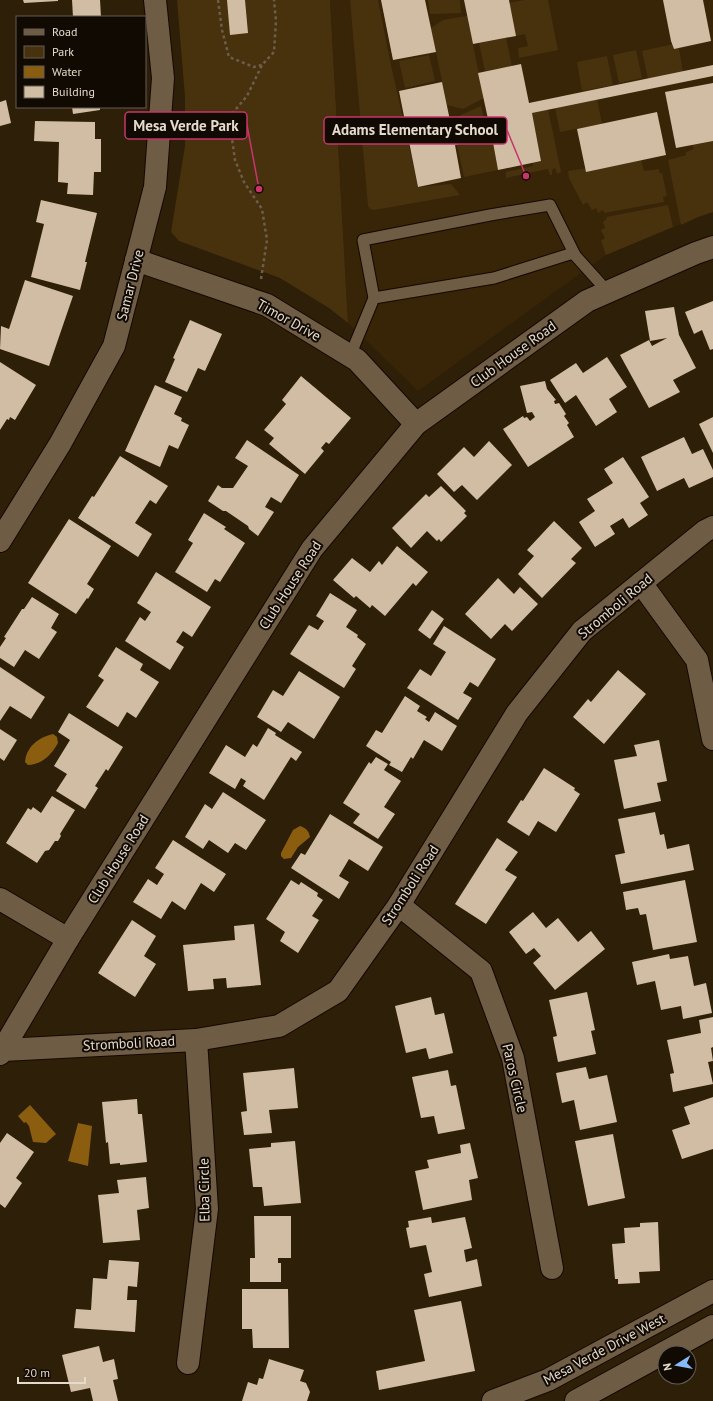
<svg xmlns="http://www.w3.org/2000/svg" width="713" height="1401" viewBox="0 0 713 1401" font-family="'PT Sans',sans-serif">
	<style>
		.built { fill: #382407 }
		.green { fill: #48310d }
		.water { fill: #8b5d0f }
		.building { fill: #d1bda3 }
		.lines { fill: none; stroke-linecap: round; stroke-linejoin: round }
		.service-casing { stroke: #160800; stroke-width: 13 }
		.minor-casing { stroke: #160800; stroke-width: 24 }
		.tertiary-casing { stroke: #160800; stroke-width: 24 }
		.path { stroke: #6b5e4b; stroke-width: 2.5; stroke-dasharray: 3 3; stroke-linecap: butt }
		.service { stroke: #6e5c45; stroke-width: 11 }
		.minor { stroke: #6e5c45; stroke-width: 22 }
		.tertiary { stroke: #6e5c45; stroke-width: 22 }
		.labels { text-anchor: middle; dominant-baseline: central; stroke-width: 4; stroke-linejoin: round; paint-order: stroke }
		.street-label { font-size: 14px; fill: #e4dacd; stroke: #110a03 }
		.leader { fill: none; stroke: #c7356c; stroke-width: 1.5 }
		.callout-dot { fill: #c7356c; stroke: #110a03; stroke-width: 1.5 }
		.callout { fill: #110a03; stroke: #c7356c; stroke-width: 1.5 }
		.callout-label { font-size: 15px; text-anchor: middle; font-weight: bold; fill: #e4dacd }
	</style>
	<rect width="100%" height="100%" fill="#2e1f09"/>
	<polygon class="built" points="330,0 713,0 713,212 698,217 606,255 418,391 348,323"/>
	<g class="green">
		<polygon points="177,0 330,0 348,323 329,308 280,278 179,241 171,232 185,146 185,97"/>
		<polygon points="350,0 378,0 391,65 418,187 451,184 460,195 374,210 370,209 368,206"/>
		<polygon points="428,0 460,0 461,13 430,14"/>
		<polygon points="524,0 548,0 558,50 519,58 518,48 528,46 525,34 516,36 509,3"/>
		<polygon points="467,16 484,98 463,109 447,105 431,28 443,20"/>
		<polygon points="506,38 512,66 485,71 479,43"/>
		<polygon points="678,43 683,72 648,79 642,51"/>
		<polygon points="636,50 642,78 619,83 613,55"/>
		<polygon points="429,55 435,81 405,88 399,61"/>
		<polygon points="607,56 613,85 582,91 577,62"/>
		<polygon points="597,99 602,124 560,132 555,108"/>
		<polygon points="481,106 486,127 453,135 452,119"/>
		<polygon points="548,109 561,172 557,174 555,168 552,170 552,175 550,175 548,169 506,178 506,172 533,166 533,163 541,161 532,113"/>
		<polygon points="492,137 498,170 464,177 457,145"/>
		<polygon points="713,141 713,212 698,217 681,225 668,160 686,155 686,152 694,149 692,145"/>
		<polygon points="641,160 644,171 659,169 659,173 662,173 667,196 663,197 664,202 604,213 603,210 598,213 596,208 592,210 587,202 583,205 569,178 568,171"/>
		<polygon points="668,205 673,227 606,255 601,241 605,238 601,230 605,228 603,222 607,219 606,217"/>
	</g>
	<g class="water">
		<path d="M53,734L57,737L58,743C51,755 43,764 28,765L25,762C26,747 39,737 53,734Z"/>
		<path d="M300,826C306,828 309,831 310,837L298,847L291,858L284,859L281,856V853L293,830Z"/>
		<polygon points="30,1105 56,1134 46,1143 33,1142 29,1126 26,1122 24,1123 18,1116"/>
		<polygon points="78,1123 92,1126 88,1166 68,1161"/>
	</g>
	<g class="building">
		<polygon points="23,0 58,0 58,1 24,3"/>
		<polygon points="72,0 100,0 101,17 73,17"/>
		<polygon points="227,0 245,0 248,33 230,35"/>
		<polygon points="381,0 425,0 436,52 393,60"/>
		<polygon points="464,0 509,0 516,36 473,44"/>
		<polygon points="663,0 703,0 711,41 674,49 671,41"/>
		<polygon points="521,64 529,103 713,65 713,76 532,113 541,161 498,170 492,137 455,145 461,178 418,187 399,91 442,82 453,135 490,128 478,73"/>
		<polygon points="713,83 713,141 676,148 665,92"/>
		<polygon points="6,100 11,123 0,126 0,102"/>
		<polygon points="72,107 100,107 100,110 73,114"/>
		<polygon points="657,112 666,155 586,172 577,129"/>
		<polygon points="35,121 95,122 95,139 101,139 101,172 94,172 93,195 67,194 68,183 58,182 59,142 34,141"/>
		<polygon points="41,200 97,213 85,262 87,262 80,290 31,277 44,224 36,222"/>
		<polygon points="25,280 73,296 49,366 0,349 1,326 9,329"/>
		<polygon points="713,301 713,349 710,350 702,330 694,334 685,312"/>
		<polygon points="674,307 679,335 696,368 673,380 680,392 649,408 620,355 649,340 652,346 667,338 650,341 645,311"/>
		<polygon points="190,320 222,334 205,371 198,368 187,392 165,382 175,359 173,358"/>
		<polygon points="607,357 627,387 609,399 617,412 596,426 576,395 565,403 550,380 576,363 583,373"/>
		<polygon points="0,362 36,385 15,420 10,417 9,420 7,419 0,430"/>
		<polygon points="301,376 351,418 329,444 326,442 321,448 324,451 305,474 269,444 274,438 264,430 286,404 282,400"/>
		<polygon points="545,381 547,389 556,400 554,401 555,404 559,403 566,414 564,416 569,423 567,425 574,437 528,467 503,429 523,416 524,418 527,417 530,421 535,417 532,412 527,413 520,386"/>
		<polygon points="155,385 182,397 174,414 182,418 181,421 189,425 178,449 169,445 160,467 125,451"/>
		<polygon points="713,417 713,453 699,424"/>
		<polygon points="684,437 692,454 703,449 713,470 713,477 689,488 684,478 657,491 641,457"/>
		<polygon points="247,440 299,475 281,503 271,497 265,507 274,512 258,536 249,529 248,526 226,511 223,511 208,501 218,485 222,488 233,488 248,466 235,458"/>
		<polygon points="489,441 512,465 477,500 462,485 454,492 437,474 464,447 474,457"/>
		<polygon points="120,456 168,486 156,504 150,500 135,523 152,534 138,557 78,518 92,496 94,497"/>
		<polygon points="623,457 649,497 640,503 648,515 629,528 623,518 610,526 615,534 595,547 579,522 595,511 587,499 613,483 604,469"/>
		<polygon points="441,486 466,511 464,513 467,516 441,542 439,539 437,541 427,531 411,548 392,528 426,494 429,497"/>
		<polygon points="204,513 226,527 224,529 245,543 220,582 215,579 207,592 175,572 193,543 188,540"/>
		<polygon points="69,519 111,546 87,584 94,589 88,599 87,598 76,614 28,583"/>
		<polygon points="554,521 582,548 571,559 576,563 542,598 518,574 534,556 527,550"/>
		<polygon points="397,546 428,572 416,586 413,583 385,616 372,605 370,608 356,596 354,598 333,580 352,558 370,572 379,561 382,565"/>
		<polygon points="156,572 211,607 192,637 183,631 176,642 184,647 170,670 125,641 140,617 145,621 151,612 137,603"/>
		<polygon points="498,578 514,594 520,587 538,604 512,631 505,624 491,639 465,614"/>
		<polygon points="330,593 357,610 346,627 358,635 357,637 366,644 352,666 356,669 344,688 290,654 309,625 318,630 324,621 316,616"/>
		<polygon points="32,597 59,614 51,628 57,632 39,659 25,650 14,667 0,658 0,647 6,638 4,637 22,609 24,609"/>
		<polygon points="432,610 444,619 430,639 418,630"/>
		<polygon points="444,626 496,659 478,687 470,682 463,693 472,698 458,720 407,688 420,669 431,676 446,652 433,644"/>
		<polygon points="116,647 143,664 140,670 159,682 136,718 127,712 118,727 86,707 104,680 98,676"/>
		<polygon points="0,667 45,697 31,719 10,706 0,721"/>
		<polygon points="618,670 646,694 604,744 573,717 588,699 591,702"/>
		<polygon points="299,671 340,697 314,739 288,722 281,732 257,717 273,690 283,696"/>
		<polygon points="405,696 420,706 417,711 427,717 425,719 429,722 435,712 457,726 442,751 424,740 413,759 411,757 402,772 389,765 391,762 366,746 376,730 382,733"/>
		<polygon points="69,713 123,747 108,771 106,769 95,786 98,788 85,809 56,791 67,774 54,766 70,740 58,732"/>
		<polygon points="268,728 276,733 275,735 302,752 296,761 291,757 264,800 243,786 246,781 241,778 235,789 209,773 226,745 245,757 253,744 257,747"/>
		<polygon points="0,729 17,740 4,761 0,758"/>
		<polygon points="659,740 667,781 657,783 661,801 624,809 614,760 637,756 634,745"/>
		<polygon points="376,757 388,764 384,770 401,781 384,807 395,814 378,839 353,823 360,814 343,803 369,762 371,764"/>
		<polygon points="544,768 575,788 574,790 580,794 556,832 538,821 529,836 507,822 521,800 523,801"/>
		<polygon points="223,792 266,820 246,850 235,843 228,853 209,840 203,849 185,837 205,804 212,809"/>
		<polygon points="52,796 75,810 60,834 61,836 58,841 55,841 49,850 45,851 37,863 6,843 28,808 31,810 33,807 41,813"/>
		<polygon points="655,812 660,835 664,834 667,849 689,844 694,870 621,884 615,855 625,853 618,819"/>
		<polygon points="330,814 383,847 368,871 349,859 339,876 349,882 339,899 291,868 301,853 305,855"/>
		<polygon points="497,838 518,852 505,870 517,877 486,924 455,904"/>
		<polygon points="173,840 226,874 214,892 201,883 185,910 172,901 161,919 133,902 148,879 157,885 164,874 155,868"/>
		<polygon points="291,880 299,885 301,882 318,893 317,896 323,900 312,916 319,920 298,953 280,941 285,932 266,919"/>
		<polygon points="685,880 697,942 653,950 646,914 640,915 638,908 626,910 623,892"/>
		<polygon points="533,912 546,928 558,918 578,942 591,931 605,949 555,990 533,963 541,956 534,948 526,954 509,932"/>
		<polygon points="132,920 156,936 144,956 156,964 135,997 98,973"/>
		<polygon points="254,924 261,985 227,988 226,978 213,979 214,989 188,991 183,945 235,940 234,926"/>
		<polygon points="669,954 670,959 688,956 694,986 706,983 712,1013 683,1019 681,1006 661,1010 655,981 637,985 632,962"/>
		<polygon points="587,992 595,1030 591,1031 596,1054 558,1062 553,1037 557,1036 549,1000"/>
		<polygon points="431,997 435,1015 444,1013 453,1053 429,1059 426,1048 406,1053 395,1006"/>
		<polygon points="713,1017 713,1047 711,1048 713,1061 708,1062 713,1084 673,1092 670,1074 674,1073 667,1040 701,1033 699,1020"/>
		<polygon points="586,1067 589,1079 607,1075 617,1122 580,1130 574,1100 562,1103 556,1073"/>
		<polygon points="294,1068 298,1108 269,1110 272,1133 244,1135 241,1112 247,1111 243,1073"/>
		<polygon points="448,1070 451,1086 456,1085 465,1129 438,1134 434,1116 421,1118 412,1077"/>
		<polygon points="713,1097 713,1149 682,1159 672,1130 690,1124 684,1107"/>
		<polygon points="137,1099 138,1114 142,1114 147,1162 120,1165 120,1163 110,1164 108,1142 106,1143 102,1102"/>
		<polygon points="7,1133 34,1152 16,1178 22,1183 5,1208 0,1204 0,1143"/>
		<polygon points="613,1134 625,1198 588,1206 575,1141"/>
		<polygon points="295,1141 301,1203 264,1206 262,1187 253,1187 249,1149 271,1147 271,1143"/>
		<polygon points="470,1143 478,1178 469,1180 472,1200 423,1210 415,1171 429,1168 427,1160 461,1153 460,1145"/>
		<polygon points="146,1177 149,1208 137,1210 140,1240 103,1243 98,1195 119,1193 117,1180"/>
		<polygon points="254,1216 291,1216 291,1258 278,1258 278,1263 281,1263 281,1282 250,1282 250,1258 255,1258"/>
		<polygon points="431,1217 432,1223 465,1217 472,1248 464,1250 466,1262 477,1259 482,1286 429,1297 424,1274 432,1272 426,1245 410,1248 406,1228 409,1227 408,1221"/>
		<polygon points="658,1222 660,1271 639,1272 640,1283 618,1284 618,1279 615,1279 612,1244 625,1243 624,1228 640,1227 640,1223"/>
		<polygon points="109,1260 139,1262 137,1287 128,1286 127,1300 137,1300 135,1332 74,1328 76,1309 91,1310 93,1278 107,1279"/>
		<polygon points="242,1289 288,1289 289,1348 253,1348 252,1329 242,1329"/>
		<polygon points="461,1301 475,1371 379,1390 376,1371 425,1361 414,1310"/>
		<polygon points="99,1346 103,1362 114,1359 118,1379 113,1380 118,1401 93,1401 90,1388 71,1392 62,1355"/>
		<polygon points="269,1359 304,1370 300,1381 306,1383 310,1392 307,1401 242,1401 248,1382 257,1385 259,1378 263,1379"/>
	</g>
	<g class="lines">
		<defs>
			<g id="service">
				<polyline points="374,298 363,240 490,215 550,205 575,255"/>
				<polyline points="350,356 374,298 494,278 573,253 608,292"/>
			</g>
			<g id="minor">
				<polyline points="136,260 267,305 357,360 416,424"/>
				<polyline points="0,541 60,444 114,346 155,187 163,78 155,0"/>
				<polyline points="641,583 697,660 713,739"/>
				<polyline points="0,899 68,939"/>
				<polyline points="399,905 481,971 513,1058 552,1268"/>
				<polyline points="3,1050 196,1040 279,1026 338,991 399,905 517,713 582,631 705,531 713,527"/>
				<polyline points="0,1054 68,939 312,549 416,424 587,301 696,253 713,247"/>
				<polyline points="188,1363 207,1209 196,1040"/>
			</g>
			<g id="tertiary">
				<polyline points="493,1401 548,1380 713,1291"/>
				<polyline points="576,1401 713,1326"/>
			</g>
		</defs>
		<use href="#service" class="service-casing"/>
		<use href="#minor" class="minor-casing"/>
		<use href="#tertiary" class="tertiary-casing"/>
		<g class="path">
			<polyline points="218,0 222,30 229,57 254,67 262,65"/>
			<polyline points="261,279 267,240 262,209 244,182 235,160 232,139 231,115 247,96 262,65 274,52 276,21 274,0"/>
		</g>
		<use href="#service" class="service"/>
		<use href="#minor" class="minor"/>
		<use href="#tertiary" class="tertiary"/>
	</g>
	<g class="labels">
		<g class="street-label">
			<text transform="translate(130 285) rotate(-76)">Samar Drive</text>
			<text transform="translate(289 320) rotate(29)">Timor Drive</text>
			<text transform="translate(513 354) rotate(-36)">Club House Road</text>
			<text transform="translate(290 585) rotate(-57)">Club House Road</text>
			<text transform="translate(615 606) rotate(-40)">Stromboli Road</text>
			<text transform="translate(118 859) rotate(-58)">Club House Road</text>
			<text transform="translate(410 885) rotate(-57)">Stromboli Road</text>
			<text transform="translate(129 1043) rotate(-3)">Stromboli Road</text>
			<text transform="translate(515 1078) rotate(77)">Paros Circle</text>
			<text transform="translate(204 1190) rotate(-91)">Elba Circle</text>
			<text transform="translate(604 1349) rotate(-28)">Mesa Verde Drive West</text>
		</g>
	</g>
	<path class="leader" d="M259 189L247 125M526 176L507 130"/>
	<g class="callout-dot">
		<circle cx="259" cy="189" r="4"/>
		<circle cx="526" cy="176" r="4"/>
	</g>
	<g class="callout">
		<rect x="125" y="112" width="122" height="27" rx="4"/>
		<rect x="324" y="117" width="183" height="27" rx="4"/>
	</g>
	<g class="callout-label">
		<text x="186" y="131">Mesa Verde Park</text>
		<text x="415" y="135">Adams Elementary School</text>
	</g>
	<rect x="16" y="16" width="130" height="92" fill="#110a03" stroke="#655d54"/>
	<rect x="24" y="29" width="20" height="6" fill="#6e5c45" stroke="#655d54"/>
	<text x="52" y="36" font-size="12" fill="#e4dacd">Road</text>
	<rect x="24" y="46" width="20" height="12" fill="#48310d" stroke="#655d54"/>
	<text x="52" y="56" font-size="12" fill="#e4dacd">Park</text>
	<rect x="24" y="66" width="20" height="12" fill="#8b5d0f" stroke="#655d54"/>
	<text x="52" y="76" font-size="12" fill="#e4dacd">Water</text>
	<rect x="24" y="86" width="20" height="12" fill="#d1bda3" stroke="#655d54"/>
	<text x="52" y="96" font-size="12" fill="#e4dacd">Building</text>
	<g transform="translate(677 1365) rotate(259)"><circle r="19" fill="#110a03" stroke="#655d54"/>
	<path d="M0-3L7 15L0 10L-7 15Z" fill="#86bbfb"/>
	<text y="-6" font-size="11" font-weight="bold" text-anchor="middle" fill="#e4dacd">N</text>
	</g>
	<path d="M18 1377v6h67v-6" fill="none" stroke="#e4dacd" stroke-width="2"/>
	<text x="24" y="1377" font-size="12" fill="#e4dacd" stroke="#110a03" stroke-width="3" paint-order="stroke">20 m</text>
</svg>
